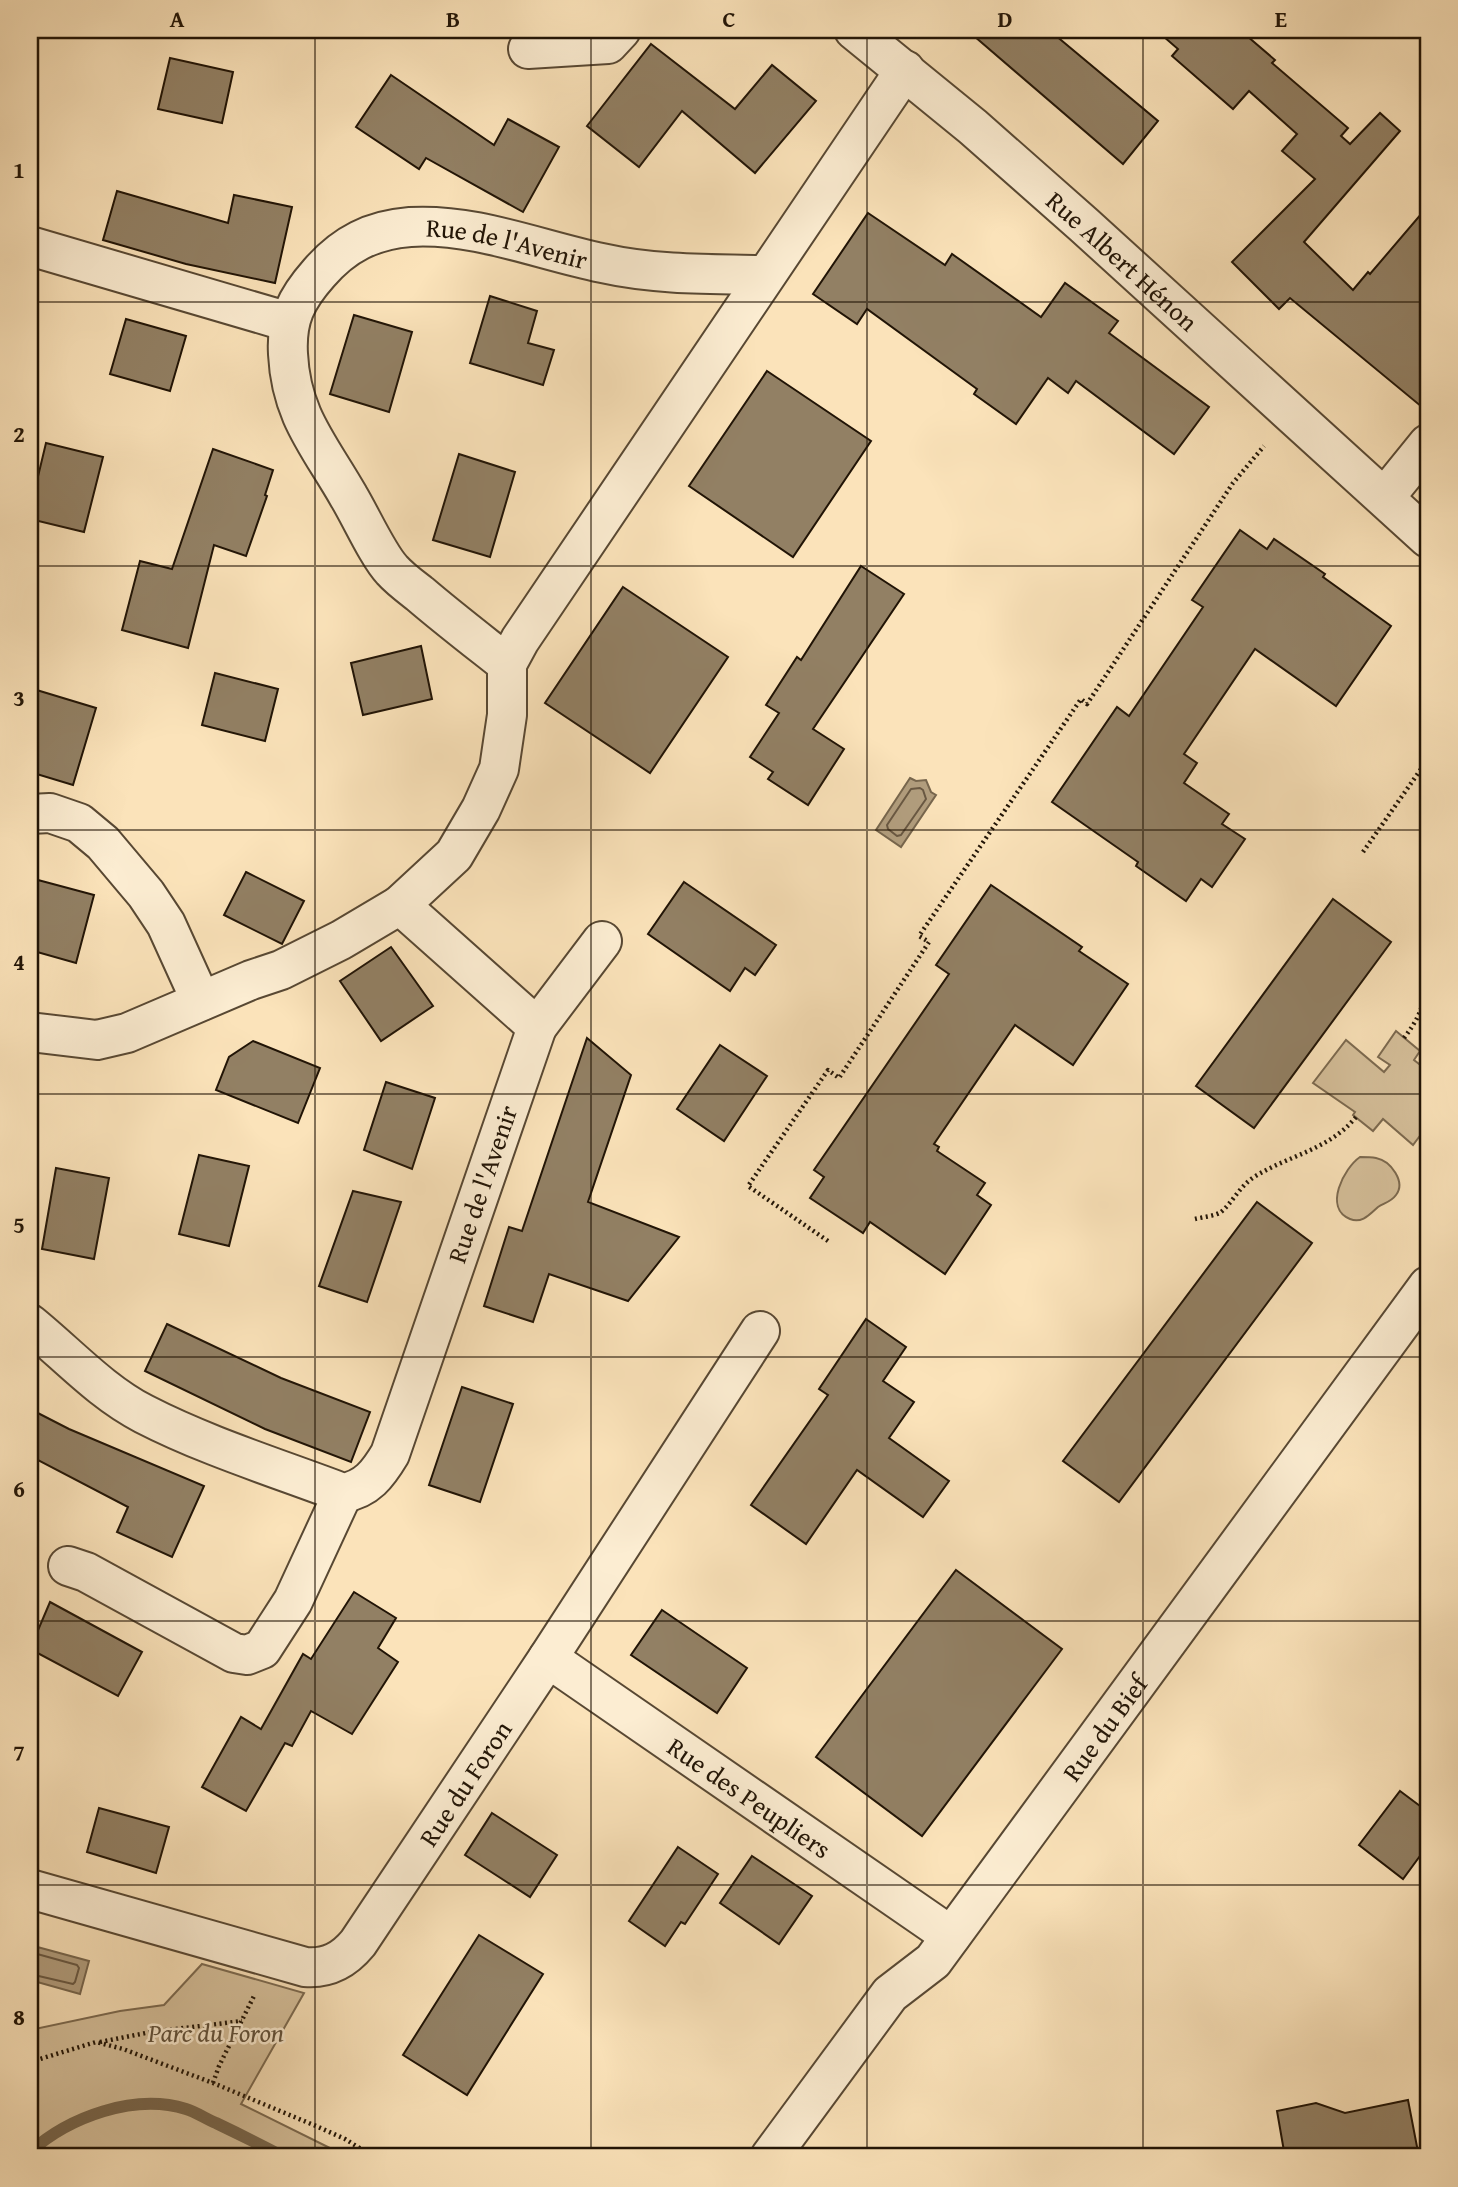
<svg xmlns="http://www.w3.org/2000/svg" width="1458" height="2187" viewBox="0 0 1458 2187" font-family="'Gentium Book Plus',serif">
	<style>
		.green { fill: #d6c09b; stroke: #7c6a50; stroke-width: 2 }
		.water { fill: #b19d7d; stroke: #77664d; stroke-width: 2 }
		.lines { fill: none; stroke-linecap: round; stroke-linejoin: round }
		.shore { stroke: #695842; stroke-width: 2 }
		.stream { stroke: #77664d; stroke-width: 12 }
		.building { fill: #928064; stroke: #211406; stroke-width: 2 }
		.minor-casing { stroke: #584833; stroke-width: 42 }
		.path { stroke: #211406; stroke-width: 4.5; stroke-dasharray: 2 3.5; stroke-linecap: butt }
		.minor { stroke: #fcedd2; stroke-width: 38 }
		.grid { fill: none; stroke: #211406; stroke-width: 2; stroke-opacity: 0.55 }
		.labels { text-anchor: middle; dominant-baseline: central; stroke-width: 5; stroke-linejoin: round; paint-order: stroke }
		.street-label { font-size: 26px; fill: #211406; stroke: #fcedd2 }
		.park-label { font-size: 26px; font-style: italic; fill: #60503a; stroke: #fcedd2 }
		.neatline { fill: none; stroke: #211406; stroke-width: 2.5 }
		.grid-label { font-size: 23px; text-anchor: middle; font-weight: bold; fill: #211406 }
	</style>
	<rect width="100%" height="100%" fill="#fbe3ba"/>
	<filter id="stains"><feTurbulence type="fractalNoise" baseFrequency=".00286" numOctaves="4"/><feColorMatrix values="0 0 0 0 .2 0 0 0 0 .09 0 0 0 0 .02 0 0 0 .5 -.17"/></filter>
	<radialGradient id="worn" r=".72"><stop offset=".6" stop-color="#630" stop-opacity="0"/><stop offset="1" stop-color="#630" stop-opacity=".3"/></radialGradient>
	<g class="green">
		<polygon points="1396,1031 1420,1051 1414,1060 1428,1071 1428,1125 1413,1145 1383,1119 1373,1131 1353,1115 1355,1112 1313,1083 1346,1040 1384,1072 1390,1065 1378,1057"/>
		<path d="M1360,1157C1365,1157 1371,1157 1376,1158C1391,1161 1406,1182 1396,1195C1391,1202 1384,1203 1378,1207C1370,1214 1362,1224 1350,1219C1323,1208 1344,1168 1360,1157Z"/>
		<polygon points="202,1964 304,1993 241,2104 348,2157 30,2157 30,2030 120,2011 164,2005"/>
	</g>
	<g class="water">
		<polygon points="910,778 916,781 926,780 931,792 936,795 901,847 876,830"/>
		<polygon points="30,1945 89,1961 80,1994 30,1980"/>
	</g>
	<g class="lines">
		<g class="shore">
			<polygon points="920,788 923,790 926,799 901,835 897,836 888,829 887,825 911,789"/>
			<polyline points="30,1952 77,1965 79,1968 75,1982 73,1984 30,1974"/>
		</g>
		<path class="stream" d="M30,2152C69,2117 134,2093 186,2109C196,2112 206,2119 216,2123C239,2134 261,2145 284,2157"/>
	</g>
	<g class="building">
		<polygon points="967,30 1049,30 1158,121 1123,164"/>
		<polygon points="1156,30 1240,30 1275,60 1272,63 1348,128 1341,136 1350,144 1380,113 1400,131 1304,242 1353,290 1368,272 1370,274 1428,206 1428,412 1290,298 1279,309 1232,262 1315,179 1282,151 1297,134 1249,91 1233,109 1172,56 1178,49"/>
		<polygon points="651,44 735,109 772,65 816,101 755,173 682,111 639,167 587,126"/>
		<polygon points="170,58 233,72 222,123 158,109"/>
		<polygon points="391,75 494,145 508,119 559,147 523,212 426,158 419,169 356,127"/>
		<polygon points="117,191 228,223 234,195 292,207 275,283 186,264 103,240"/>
		<polygon points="868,213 945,265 952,254 1041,317 1065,283 1118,321 1109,333 1209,407 1174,454 1076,381 1068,393 1048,378 1016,424 974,394 977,389 867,309 857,324 813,294"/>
		<polygon points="490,296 537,311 528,343 554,350 543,385 470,363"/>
		<polygon points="354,315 412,332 389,412 330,394"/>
		<polygon points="126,319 186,336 170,391 110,374"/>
		<polygon points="767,371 871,441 793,557 689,486"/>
		<polygon points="46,443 103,457 84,532 30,519 30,510"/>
		<polygon points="213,449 273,470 265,495 267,496 246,556 214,545 188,648 122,630 140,561 172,569"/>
		<polygon points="459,454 515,472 490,557 433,540"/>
		<polygon points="1240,530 1267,549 1274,539 1325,574 1323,577 1391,626 1336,706 1255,649 1184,754 1197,763 1184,783 1229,814 1222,824 1245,839 1212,887 1201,879 1186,901 1136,866 1138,862 1052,802 1117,707 1129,716 1203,607 1192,600"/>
		<polygon points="861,566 904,594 813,729 844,749 808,805 768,779 773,772 750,757 779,713 766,705 797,657 801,660"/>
		<polygon points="623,587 728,657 650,773 545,703"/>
		<polygon points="421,646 432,699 363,715 351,663"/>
		<polygon points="215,673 278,689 265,741 202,725"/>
		<polygon points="30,688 96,708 73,785 30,772"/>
		<polygon points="246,872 304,901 282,944 224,915"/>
		<polygon points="38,880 94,895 76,963 30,950 30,909"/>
		<polygon points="684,882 776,945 755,975 745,968 730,991 648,934"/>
		<polygon points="991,885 1082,947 1079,951 1128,984 1073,1065 1015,1025 934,1144 939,1147 937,1151 985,1183 977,1195 991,1205 945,1274 870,1222 863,1233 810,1198 824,1177 814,1170 949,974 936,965"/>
		<polygon points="1333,899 1391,942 1254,1128 1196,1086"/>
		<polygon points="391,947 433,1006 381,1041 340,981"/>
		<polygon points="587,1038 631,1075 588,1202 679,1237 628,1301 549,1274 533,1322 484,1306 509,1227 522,1231"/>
		<polygon points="253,1041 320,1068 298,1123 216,1090 229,1057"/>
		<polygon points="720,1045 767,1076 724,1141 677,1109"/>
		<polygon points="386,1082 435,1098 412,1169 364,1150"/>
		<polygon points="199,1155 249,1166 229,1246 179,1234"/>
		<polygon points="56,1168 109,1178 94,1259 42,1249"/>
		<polygon points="353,1191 401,1202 367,1302 319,1286"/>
		<polygon points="1257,1202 1312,1243 1119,1502 1063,1461"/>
		<polygon points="866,1319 906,1347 883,1381 914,1402 889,1438 949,1481 923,1517 857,1470 806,1544 751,1505 828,1395 819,1389"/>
		<polygon points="167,1324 281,1378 370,1412 351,1462 265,1429 145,1371"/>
		<polygon points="462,1387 513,1404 480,1502 429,1485"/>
		<polygon points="30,1409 69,1429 204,1486 172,1557 117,1532 128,1507 30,1456"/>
		<polygon points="956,1570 1062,1649 922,1836 816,1757"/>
		<polygon points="354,1592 396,1618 378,1648 398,1662 352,1734 311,1711 292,1746 285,1743 246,1811 202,1787 241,1717 261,1729 303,1654 311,1659"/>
		<polygon points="50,1602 142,1652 118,1696 30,1649"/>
		<polygon points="662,1610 747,1668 717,1713 631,1655"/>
		<polygon points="1400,1791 1428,1812 1428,1845 1403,1879 1359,1845"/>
		<polygon points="99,1808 169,1827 156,1873 87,1852"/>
		<polygon points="492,1813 557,1855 530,1897 465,1855"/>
		<polygon points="678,1847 718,1874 685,1924 681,1922 665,1946 629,1921"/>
		<polygon points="752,1856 812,1896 779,1944 720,1903"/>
		<polygon points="479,1935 543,1974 467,2095 403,2055"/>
		<polygon points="1408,2100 1419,2157 1285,2157 1277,2111 1316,2103 1345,2113"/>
	</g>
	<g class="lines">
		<defs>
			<g id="minor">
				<path id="s1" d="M854,30L973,127L1084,225L1428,538"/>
				<polyline points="528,49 608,44 621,30"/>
				<polyline points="30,246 289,322"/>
				<polyline points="1385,497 1428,444"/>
				<path id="s2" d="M507,664C478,641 448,618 420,594C411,587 400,579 392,570C378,555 361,517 349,497C320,446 291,416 288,354C286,319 296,299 319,273C344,244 372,230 410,227C475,223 539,250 602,263C655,275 711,274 765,275"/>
				<polyline points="30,814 50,813 79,823 103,843 146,894 166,924 201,1001"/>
				<polyline points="400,905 454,855 481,809 499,769 507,715 507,664 520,640 905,70"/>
				<polyline points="537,1027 602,941"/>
				<path d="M30,1032L97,1040L127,1033L251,980L281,970L341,940L400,905L537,1027L390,1454C378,1474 367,1489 343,1493C277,1468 206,1446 144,1414C101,1392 67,1354 30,1324"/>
				<polyline points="68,1566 86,1572 234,1653 247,1655 262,1649 293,1601 343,1493"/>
				<path id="s3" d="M548,1658L951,1936"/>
				<path id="s4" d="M30,1889L305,1967C328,1969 344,1960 358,1943L548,1658L760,1331"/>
				<path id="s5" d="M770,2157L890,1994L933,1961L1428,1286"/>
			</g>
		</defs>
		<use href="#minor" class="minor-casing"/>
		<g class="path">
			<polyline points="1363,852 1428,759"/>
			<path d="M1404,1038C1414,1025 1422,1012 1424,996C1426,984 1422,972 1428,962"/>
			<path d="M1195,1219C1203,1217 1215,1216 1221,1212C1233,1202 1239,1187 1254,1177C1289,1155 1329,1150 1356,1117"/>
			<polyline points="828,1241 748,1186 828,1070 839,1078 929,942 919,936 1081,699 1087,704 1233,483 1264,446"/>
			<polyline points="100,2042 151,2032 242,2021"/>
			<polyline points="30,2062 96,2042 123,2049 213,2083 316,2126 345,2139 374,2157"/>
			<polyline points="213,2083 219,2066 254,1996"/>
		</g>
		<use href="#minor" class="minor"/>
	</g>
	<path class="grid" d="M315,30V2157M591,30V2157M867,30V2157M1143,30V2157M30,302H1428M30,566H1428M30,830H1428M30,1094H1428M30,1357H1428M30,1621H1428M30,1885H1428"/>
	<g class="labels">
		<g class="street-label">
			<text stroke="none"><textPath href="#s2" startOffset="684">Rue de l'Avenir</textPath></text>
			<text stroke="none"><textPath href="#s1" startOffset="354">Rue Albert Hénon</textPath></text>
			<text transform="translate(482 1184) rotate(-71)">Rue de l'Avenir</text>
			<text stroke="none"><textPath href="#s5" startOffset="546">Rue du Bief</textPath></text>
			<text stroke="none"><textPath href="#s4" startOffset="539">Rue du Foron</textPath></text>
			<text stroke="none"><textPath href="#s3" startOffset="245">Rue des Peupliers</textPath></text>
		</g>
		<g class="park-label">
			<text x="216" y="2032">Parc du Foron</text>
		</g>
	</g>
	<rect width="1458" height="2187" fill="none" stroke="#fbe3ba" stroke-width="77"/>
	<rect x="38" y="38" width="1382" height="2110" class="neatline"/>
	<g class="grid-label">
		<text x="177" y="27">A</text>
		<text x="453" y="27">B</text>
		<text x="729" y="27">C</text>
		<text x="1005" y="27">D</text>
		<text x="1281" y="27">E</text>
		<text x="19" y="178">1</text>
		<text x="19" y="442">2</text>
		<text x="19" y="706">3</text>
		<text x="19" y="970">4</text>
		<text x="19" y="1233">5</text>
		<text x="19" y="1497">6</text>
		<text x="19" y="1761">7</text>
		<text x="19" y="2025">8</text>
	</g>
	<rect width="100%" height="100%" filter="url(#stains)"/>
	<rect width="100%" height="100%" fill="url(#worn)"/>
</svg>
